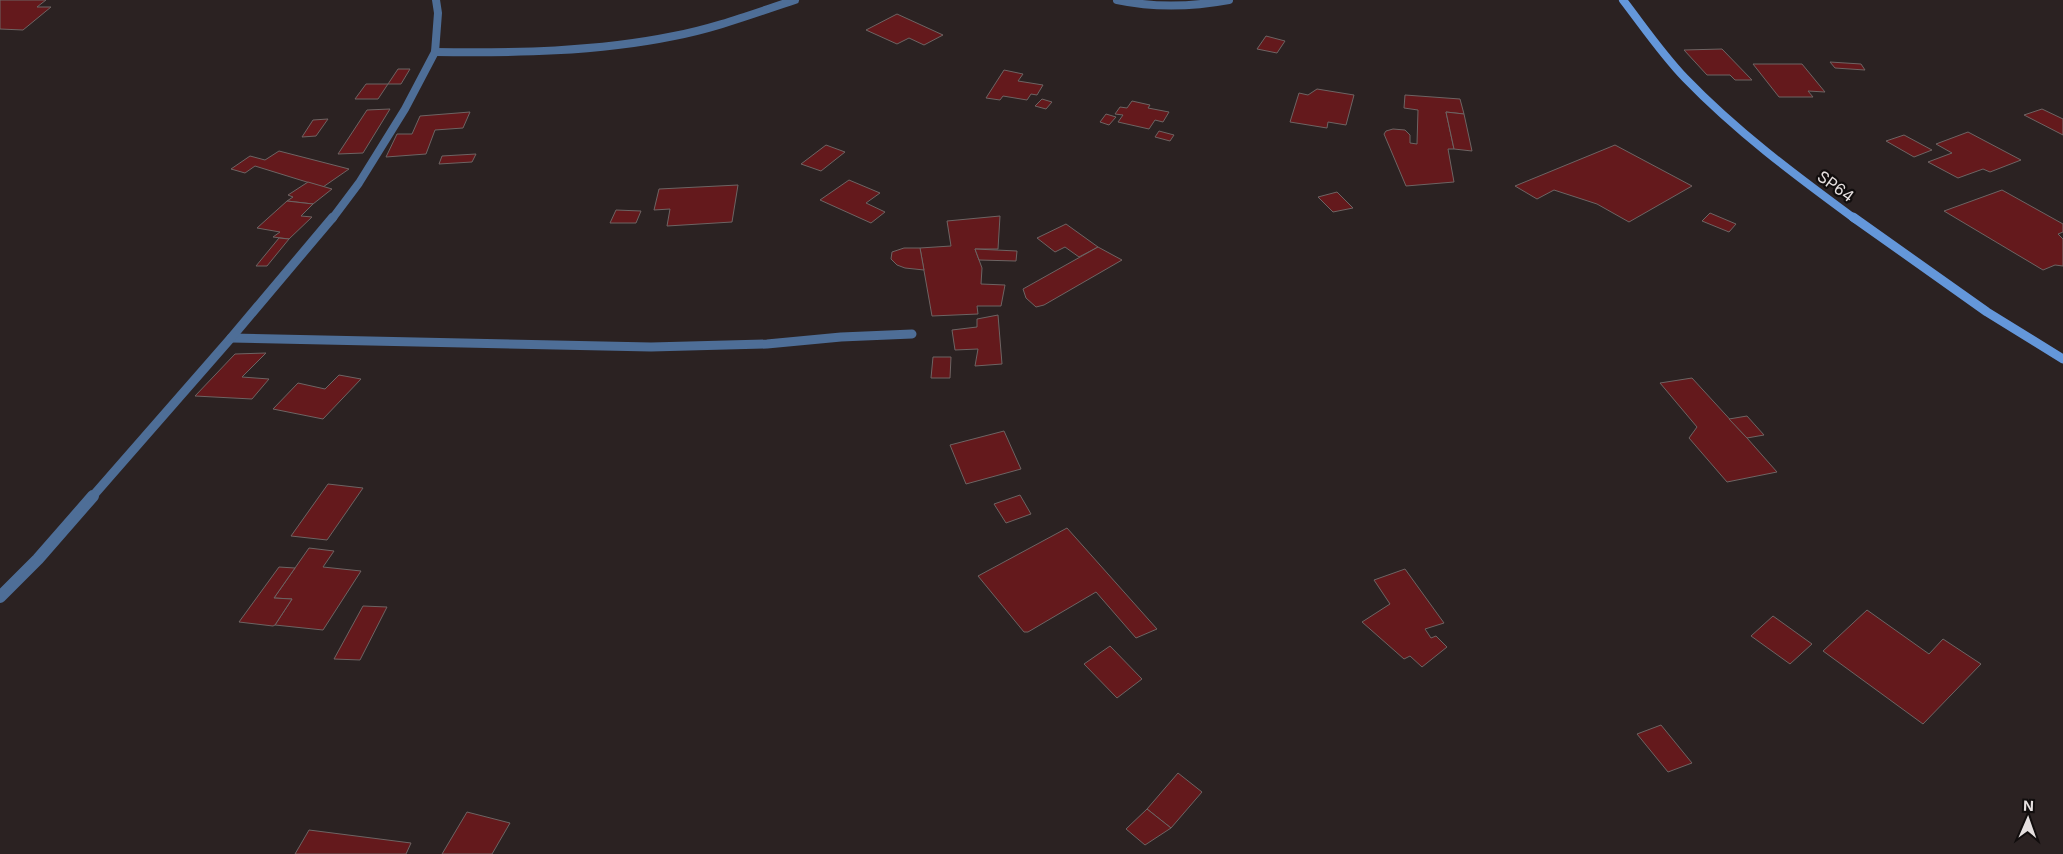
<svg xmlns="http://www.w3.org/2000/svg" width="2063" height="854" viewBox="0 0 2063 854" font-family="Inter,sans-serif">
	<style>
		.building { fill: #64191c; stroke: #6d6463 }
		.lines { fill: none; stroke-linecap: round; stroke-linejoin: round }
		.lane { stroke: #4e6e97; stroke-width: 9 }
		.street-far2 { stroke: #4e6e97; stroke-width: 8 }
		.street-far1 { stroke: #4e6e97; stroke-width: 9 }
		.street { stroke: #4e6e97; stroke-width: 12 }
		.secondary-far1 { stroke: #6497da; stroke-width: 8 }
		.secondary { stroke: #6497da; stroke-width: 9 }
		.labels { text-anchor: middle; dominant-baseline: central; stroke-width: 4.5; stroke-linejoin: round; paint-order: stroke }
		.street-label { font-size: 16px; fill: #e6e0e0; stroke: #110d0d }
	</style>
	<rect width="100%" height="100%" fill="#2b2222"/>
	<g class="building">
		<polygon points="0,0 46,0 37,7 51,7 23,30 0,29"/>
		<polygon points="897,14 943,35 924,45 909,38 897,44 866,30"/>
		<polygon points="1266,36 1285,41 1277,53 1257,49"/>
		<polygon points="1722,49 1752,80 1735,80 1730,75 1707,75 1684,50"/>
		<polygon points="1830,62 1861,64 1865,70 1835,68"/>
		<polygon points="1753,64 1802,64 1825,92 1808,91 1813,97 1779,97"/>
		<polygon points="398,69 410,69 401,84 388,84"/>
		<polygon points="1004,70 1023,74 1018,81 1043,85 1037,95 1031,94 1027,100 1003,96 1000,100 986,98"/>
		<polygon points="366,84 388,84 378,99 355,99"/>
		<polygon points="1317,89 1354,95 1346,125 1328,122 1327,128 1290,122 1299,93 1308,95"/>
		<polygon points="1405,95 1460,99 1464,114 1446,112 1454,149 1448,149 1454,182 1406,186 1384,134 1386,131 1393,129 1405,130 1410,135 1410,143 1417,144 1418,110 1404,108"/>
		<polygon points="1042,99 1052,102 1046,109 1035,106"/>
		<polygon points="1132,101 1150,105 1148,108 1169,112 1163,122 1155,120 1149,129 1118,122 1123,115 1115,114 1120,107 1127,108"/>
		<polygon points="390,109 363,153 338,154 367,110"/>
		<polygon points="2042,109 2063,119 2063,135 2024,115"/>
		<polygon points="470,112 463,128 435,130 426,154 386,157 397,134 412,134 420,116"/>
		<polygon points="1446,112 1464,114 1472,151 1454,149"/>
		<polygon points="1106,114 1116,117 1109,125 1100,122"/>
		<polygon points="328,119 316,136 302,137 313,120"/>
		<polygon points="1159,131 1174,135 1170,141 1155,137"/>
		<polygon points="1968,132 2021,160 1990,172 1983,169 1958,178 1928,162 1952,153 1936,144"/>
		<polygon points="1904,135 1932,150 1914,157 1886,141"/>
		<polygon points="826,145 845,152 821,171 801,164"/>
		<polygon points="1615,145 1692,186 1629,222 1597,204 1554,190 1537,199 1515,186"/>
		<polygon points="279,151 349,169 323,187 255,166 245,173 231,169 250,156 265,160"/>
		<polygon points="476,154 472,162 439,164 442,156"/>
		<polygon points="849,180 880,193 866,203 885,212 871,223 820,200"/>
		<polygon points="308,182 332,189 313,204 287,201 293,197 288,195"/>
		<polygon points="738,185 732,222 667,226 670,209 654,210 659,189"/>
		<polygon points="2002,190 2063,224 2063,232 2058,234 2063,239 2063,266 2055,265 2043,270 1944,211"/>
		<polygon points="1337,192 1353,208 1333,212 1318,197"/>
		<polygon points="287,201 313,204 301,216 312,217 289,239 273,237 280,232 257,228"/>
		<polygon points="616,210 641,211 636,223 610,223"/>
		<polygon points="1710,213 1736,224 1729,232 1702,221"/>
		<polygon points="1000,216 998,249 975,249 982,268 981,284 1005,285 1001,306 977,306 978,314 932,316 920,248 951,246 947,221"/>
		<polygon points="1066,224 1098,247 1079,257 1065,247 1055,252 1037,238"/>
		<polygon points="279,238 289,239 267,266 256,266"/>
		<polygon points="1098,247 1122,260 1044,305 1036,307 1026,298 1023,289"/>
		<polygon points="904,248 920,248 924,270 905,268 897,265 891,259 892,252"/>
		<polygon points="975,249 1017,251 1016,261 979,260"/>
		<polygon points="998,315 1002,364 975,366 978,349 955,350 952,330 977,327 977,319"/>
		<polygon points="266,353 242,377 269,379 252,399 195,396 235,354"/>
		<polygon points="933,357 951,357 950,378 931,378"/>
		<polygon points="339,375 361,379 323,419 273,409 298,383 325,389"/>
		<polygon points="1692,378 1747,438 1777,472 1727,482 1689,438 1697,427 1660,383"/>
		<polygon points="1747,416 1764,435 1747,438 1729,419"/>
		<polygon points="1004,431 1021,469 966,484 950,445"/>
		<polygon points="328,484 363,488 327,540 291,536"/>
		<polygon points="1020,495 1031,514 1006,523 994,504"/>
		<polygon points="1067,528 1157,629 1136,638 1096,592 1028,632 1024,632 978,576"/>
		<polygon points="309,548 334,551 323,567 361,571 323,630 275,625 292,599 274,598"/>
		<polygon points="279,567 295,568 274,598 292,599 275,625 273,626 239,622"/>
		<polygon points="1405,569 1444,623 1425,629 1431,638 1436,636 1447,647 1422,667 1410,656 1404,659 1362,622 1390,604 1374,580"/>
		<polygon points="363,606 387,607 360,660 334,659"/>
		<polygon points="1867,610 1929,654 1943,639 1981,664 1923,724 1823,651"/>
		<polygon points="1773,616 1812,644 1790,664 1751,636"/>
		<polygon points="1110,646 1142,679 1117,698 1084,664"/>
		<polygon points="1661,725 1692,763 1668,772 1637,734"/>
		<polygon points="1178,773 1202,792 1171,828 1147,809"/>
		<polygon points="1147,809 1171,828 1145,845 1126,829"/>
		<polygon points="467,812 510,823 492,854 442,854"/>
		<polygon points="309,830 411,843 406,854 295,854"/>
	</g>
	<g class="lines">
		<polyline class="lane" points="231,338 651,347 767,344 841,337 912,334"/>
		<g class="street-far2">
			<path d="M1117,0C1155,8 1191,7 1229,0"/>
			<path d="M435,52C515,53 596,52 674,36C716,28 755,13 795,0"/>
			<polyline points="332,219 359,183 405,109 435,52 438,13 436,0"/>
		</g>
		<polyline class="street-far1" points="92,497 231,338 333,217"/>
		<polyline class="street" points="0,597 38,559 93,496"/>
		<path class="secondary-far1" d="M1623,0C1643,26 1662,54 1685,78C1736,131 1795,175 1855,219"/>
		<polyline class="secondary" points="1853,217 1987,312 2063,359"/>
	</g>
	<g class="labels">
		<g class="street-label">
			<text transform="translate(1836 186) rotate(36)">SP64</text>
		</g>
	</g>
	<g transform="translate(2028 819) rotate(2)" stroke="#110d0d" stroke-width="4" paint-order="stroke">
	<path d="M0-4L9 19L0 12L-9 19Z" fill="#e6e0e0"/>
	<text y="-8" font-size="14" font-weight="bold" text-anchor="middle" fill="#e6e0e0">N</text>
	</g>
</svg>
